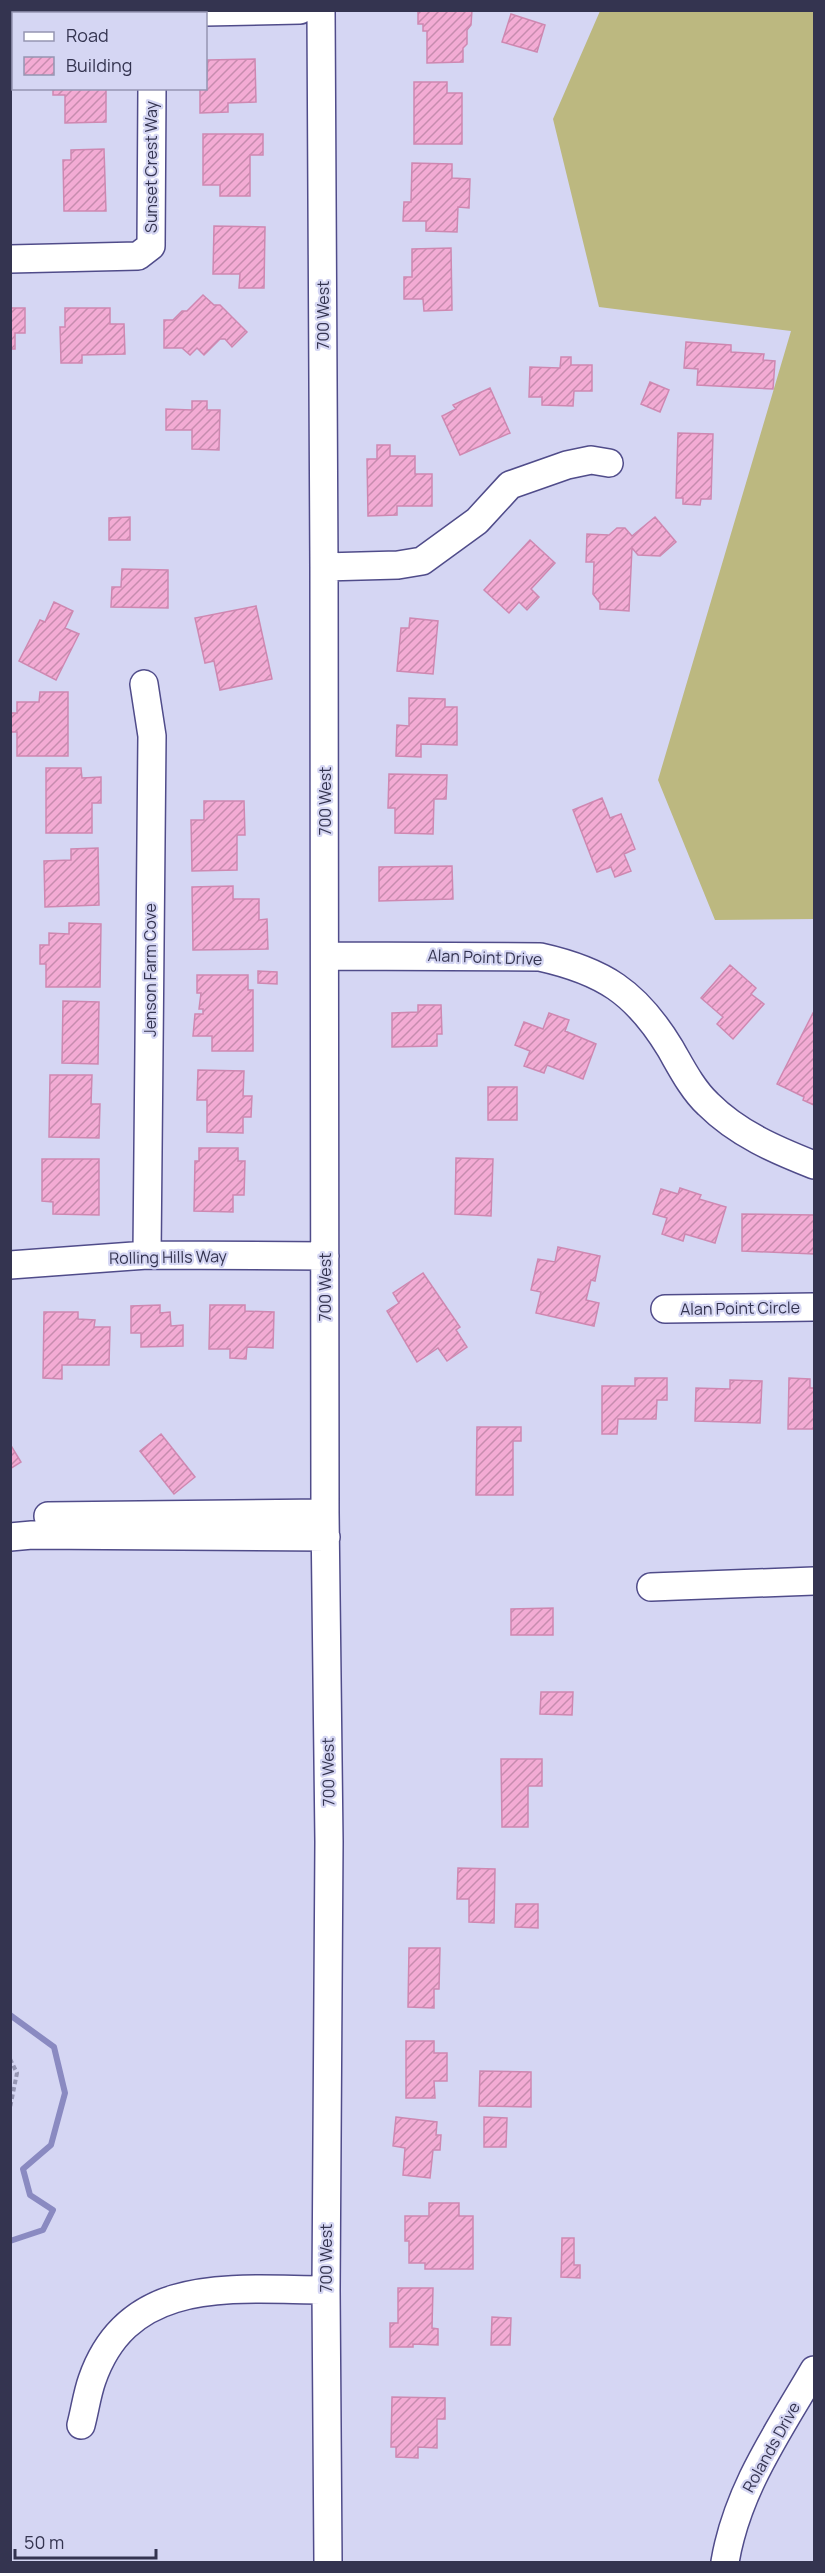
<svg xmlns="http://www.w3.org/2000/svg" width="825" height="2573" viewBox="0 0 825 2573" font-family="Manrope,sans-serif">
	<defs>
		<pattern id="building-hatch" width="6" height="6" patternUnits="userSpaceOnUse" patternTransform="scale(1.5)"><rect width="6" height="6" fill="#f3abd4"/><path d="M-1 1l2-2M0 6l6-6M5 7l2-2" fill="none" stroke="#c68cae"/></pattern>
	</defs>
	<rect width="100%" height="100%" fill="#d5d6f3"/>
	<path fill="#bcb880" d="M600 11H814V919L715 920 658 780 791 331 599 307 553 119Z"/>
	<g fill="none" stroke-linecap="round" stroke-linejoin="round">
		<path stroke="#8a8ac1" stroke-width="6" d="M10 2015 54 2047 65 2093 51 2145 23 2169 30 2195 53 2210 43 2230 10 2241"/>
	</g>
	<path fill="url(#building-hatch)" stroke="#ce88b1" stroke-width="1.5" d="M418 10H472L471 25 467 30V44L463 48V62L427 63V31H423V24H418Z
		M511 14 545 25 537 52 502 42Z
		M255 59 256 102 228 103V112L200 113V88H206L208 60Z
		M414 82H447V93H462V144H414Z
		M53 88H106V122L65 123V95H53Z
		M203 134H263V155H250V196H220V185H203Z
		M104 149 106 211H64L63 160H71V150Z
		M412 163 452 164V178L470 179 469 208 458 207 457 232 426 231V221H403L404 202H411Z
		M214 226 265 227 264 288H239L240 274H213Z
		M451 248 452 310 424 311 423 299H404V277H412V249Z
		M203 295 214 305H220L247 332 232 347 225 339H220L204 355 197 348 190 355 182 348H164V320H173L182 311H187Z
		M10 308H25V333H15V349H10Z
		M65 308H110V324H124L125 354 82 355V363H61L60 327H65Z
		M686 342 731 345V352L764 354 763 360 775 361 773 389 697 385 698 369 684 368Z
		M561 357H571V365H592V391H574L573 406 542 405V397H529L530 367 560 368Z
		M650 382 669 390 660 412 641 404Z
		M490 388 510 433 460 455 442 416 456 409 453 405Z
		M192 401H207V410H220L219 450 192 449V430H166V409L192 410Z
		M678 433 713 434 711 499H701L700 505 683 504V498H676Z
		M377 445H390V456H415V474H432V506H397V515L368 516 367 459H377Z
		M130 517V540H109V518Z
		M655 517 676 542 660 556 638 555 632 548 629 611 600 609V603L593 594 594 562H586L587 534 609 535 617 528H625L632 536Z
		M530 540 555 563 531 589 539 597 527 610 519 602 509 613 484 590Z
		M122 569 168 570V608L111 607 112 587H121Z
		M54 602 73 611 65 628 79 634 56 680 19 661 40 620 45 622Z
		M256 606 272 679 220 690 214 661 205 663 195 618Z
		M410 618 438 621 433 674 397 671 401 628H409Z
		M40 692H68V756H17V732H10V713H17V702H39Z
		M409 698 445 699V707H457V745L421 744V757L396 756 397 725 409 726Z
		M46 768H81L82 778 101 777V803H92V833H46Z
		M389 774 447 775 446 799H434L433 834 395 833V808H388Z
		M602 798 610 818 621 814 635 849 624 854 631 871 615 877 611 867 597 872 573 810Z
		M204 801H244L245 835H237V870L192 871 191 820H204Z
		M98 848 99 905 45 907 44 861 71 860V849Z
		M452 866 453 899 379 901V867Z
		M233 886V899H259V920L267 919 268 949 193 950 192 887Z
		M69 923 101 924 100 987H46V964H40V945H49V933L69 934Z
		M730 965 756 988 751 994 764 1004 733 1039 717 1024 723 1017 701 998Z
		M258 971 277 972V984L258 983Z
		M197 975H248V990H253V1051H212V1036H193L195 1014H203V1009H199L201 993H197Z
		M63 1001 99 1002 98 1064 62 1063Z
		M418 1005H441L442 1034H437V1046L392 1047V1013L418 1012Z
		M549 1013 569 1020 565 1031 596 1044 583 1079 547 1065 544 1073 524 1066 530 1051 515 1045 524 1022 543 1029Z
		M813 1013 814 1014V1105L803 1100 804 1097 777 1084Z
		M198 1070 244 1071 243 1096H252L251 1117H243V1133L207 1132V1100H197Z
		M50 1075H92L91 1104H100L99 1138 49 1137Z
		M488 1087H517V1120H488Z
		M199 1148H238V1161H245L244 1195H233V1212L194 1211 195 1161H199Z
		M456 1158 493 1159 491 1216 455 1214Z
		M42 1159H99V1215L53 1214V1202L42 1201Z
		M680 1188 701 1195 699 1199 726 1207 715 1243 685 1234 683 1241 662 1234 667 1218 653 1214 661 1189 678 1194Z
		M742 1214 814 1215V1254L742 1251Z
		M558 1247 600 1256 595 1281 591 1280 586 1300 599 1303 594 1326 536 1313 541 1292 531 1290 538 1259 555 1262Z
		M423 1273 460 1327 456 1330 467 1347 447 1361 438 1348 417 1362 387 1311 399 1303 393 1293Z
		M160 1305V1313L170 1312 171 1326 183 1325V1346L141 1347V1333H131V1306Z
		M210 1305H245V1311L274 1312 273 1348 247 1347 246 1359 230 1358V1349H209Z
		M44 1312H78V1319L95 1320 94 1327H110L109 1365H62V1379L43 1378Z
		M635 1378H667V1400H657L656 1419H618L617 1434H602V1386H635Z
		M789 1378 810 1379V1388H814V1429H788Z
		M730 1380 762 1381 760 1423 695 1421 696 1388 730 1389Z
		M477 1427H521V1441H513V1495H476Z
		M161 1434 195 1477 174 1494 140 1451Z
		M10 1444 21 1462 10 1469Z
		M553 1608V1635H511V1609Z
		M541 1692H573L572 1715 540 1714Z
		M501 1759H542V1786H528V1827H502Z
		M458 1868 495 1869 494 1923 469 1922V1899H457Z
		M516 1904H538V1928L515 1927Z
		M409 1948H440L439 1989H434V2008L408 2007Z
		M406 2041H434V2053H447V2081H434L435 2098H406Z
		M480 2071 531 2072V2107L479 2106Z
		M396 2117 437 2122 436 2135H441L440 2150H433L430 2178 403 2175 405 2148 393 2146Z
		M484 2117 507 2118 506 2147H484Z
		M429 2203H459V2216H473V2269H425V2263H409V2241H405V2216H429Z
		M562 2238H574V2265H580V2278L561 2277Z
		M398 2288H433L432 2328 438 2329V2345L413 2344V2347H390V2323H398Z
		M492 2317 511 2318 510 2345H491Z
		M392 2397 445 2398V2419H437V2448L418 2447V2458L396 2457V2447H391Z"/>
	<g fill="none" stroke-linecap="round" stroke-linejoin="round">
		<g stroke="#504c8a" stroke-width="30">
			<path id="minor" d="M321 10 324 567 325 1513 329 1842 326 2290 328 2562
				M103 14 300 10
				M10 15H14
				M10 259 138 256 151 246 152 88
				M324 567 398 565 422 561 477 521 510 485 567 465 591 460 609 463
				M144 684 152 736 147 1255
				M325 956 540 957C603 971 636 992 670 1048 681 1067 692 1089 708 1104 738 1134 776 1150 814 1165
				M10 1265 147 1255 325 1256
				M665 1309 814 1307
				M48 1516 325 1513
				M10 1537 32 1535 326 1537
				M651 1587 814 1581
				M81 2425C85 2410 87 2394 92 2380 129 2273 237 2290 326 2290
				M725 2562C737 2490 778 2432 814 2370"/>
		</g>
		<path stroke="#9696b3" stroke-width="4" stroke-dasharray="4.5 3" stroke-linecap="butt" d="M10 2059 17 2073 10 2108"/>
		<use href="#minor" stroke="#fff" stroke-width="27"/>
	</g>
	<g text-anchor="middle" stroke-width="4.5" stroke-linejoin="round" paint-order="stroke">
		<g font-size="16" fill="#343450" stroke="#d5d6f3">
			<text transform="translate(151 167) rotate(-90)" y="6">Sunset Crest Way</text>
			<text transform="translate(323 315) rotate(-90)" y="6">700 West</text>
			<text transform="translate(325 801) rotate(-90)" y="6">700 West</text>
			<text transform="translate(485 957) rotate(2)" y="6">Alan Point Drive</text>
			<text transform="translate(150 970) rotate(-90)" y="6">Jenson Farm Cove</text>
			<text transform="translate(168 1257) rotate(-1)" y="6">Rolling Hills Way</text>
			<text transform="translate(325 1287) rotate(-90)" y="6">700 West</text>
			<text transform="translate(740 1308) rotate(-1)" y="6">Alan Point Circle</text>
			<text transform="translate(328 1772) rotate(-91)" y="6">700 West</text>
			<text transform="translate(326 2258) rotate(-90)" y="6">700 West</text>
			<text transform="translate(771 2447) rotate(-61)" y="6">Rolands Drive</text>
		</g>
	</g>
	<rect width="825" height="2573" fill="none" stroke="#343450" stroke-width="24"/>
	<rect x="12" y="12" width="195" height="78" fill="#d5d6f3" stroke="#9595b2" stroke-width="1.5"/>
	<rect x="24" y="32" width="30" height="9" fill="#ffffff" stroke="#9595b2" stroke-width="1.5"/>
	<text x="66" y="42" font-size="18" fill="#343450">Road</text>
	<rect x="24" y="57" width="30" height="18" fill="url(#building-hatch)" stroke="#9595b2" stroke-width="1.5"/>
	<text x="66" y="72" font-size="18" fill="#343450">Building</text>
	<path d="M15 2549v9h141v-9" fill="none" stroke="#343450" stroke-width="3"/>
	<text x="24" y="2549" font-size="18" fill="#343450" stroke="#d5d6f3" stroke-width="4.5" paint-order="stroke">50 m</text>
</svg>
